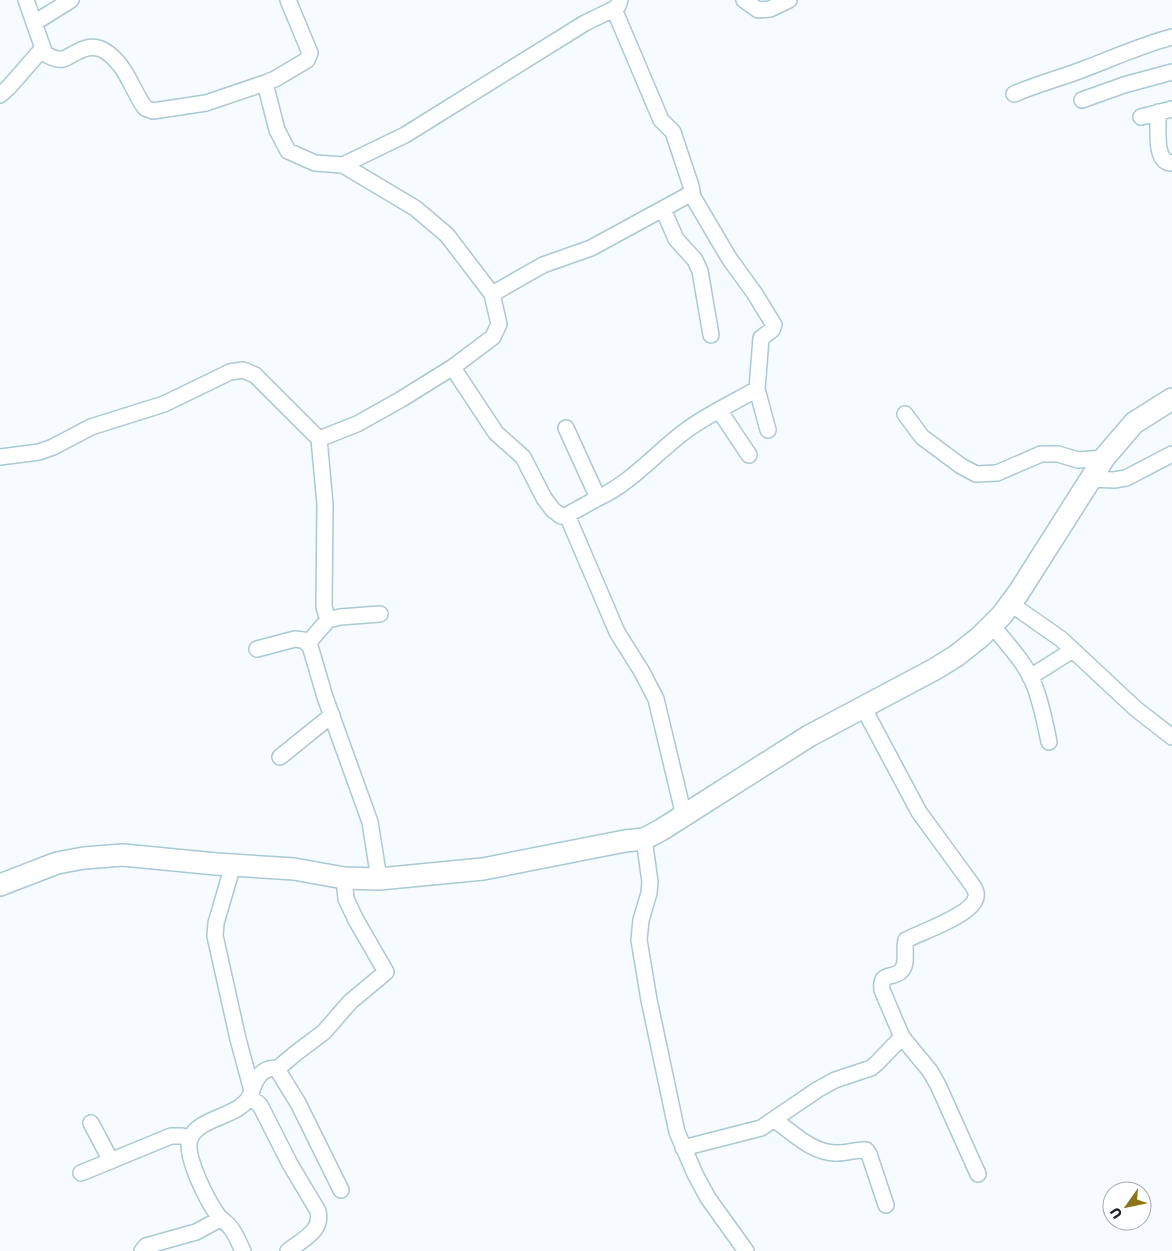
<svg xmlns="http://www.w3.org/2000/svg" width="1172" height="1251" viewBox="0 0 1172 1251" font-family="Poppins,sans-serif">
	<rect width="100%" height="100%" fill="#f5fbfe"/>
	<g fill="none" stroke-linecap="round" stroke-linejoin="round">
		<g stroke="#a9c9d5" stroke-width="18">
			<path id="street" d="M26 0 45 54C51 57 56 60 63 59 68 58 72 54 77 52 95 42 107 49 120 65 130 78 135 94 145 108L153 111 206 103 265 83 275 79 307 60 310 53 288 0
				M744 0 758 10 770 9 789 0
				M614 9 661 120 673 132 691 186 693 197 729 258 755 294 774 325 772 330 761 338 757 389 768 430
				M34 23 71 0
				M265 83 277 130 288 151 315 163 343 165 415 208 447 235 492 294 499 324 493 337 453 367 457 374 496 433 523 457 544 498 553 510 561 516 567 515 598 498
				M1014 94C1037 84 1061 78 1084 69 1113 58 1142 45 1172 37
				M0 95 9 87 43 48
				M1082 100 1124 85 1172 72
				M1158 112C1159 126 1153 163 1172 163
				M1141 117 1172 109
				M343 165 405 135 585 23 614 9 618 6 620 0
				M663 209 676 239 695 260 700 271 711 335
				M492 294 543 265 591 248 692 193
				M719 410 749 455
				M905 414 922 437 961 466 976 474 997 473 1041 454H1058L1078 460 1104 458
				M566 428 598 498C631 483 656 453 684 432 706 415 733 403 757 389
				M319 439 325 504 324 607 328 620
				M0 457 39 452 53 447 91 427 164 404 230 372 243 370 255 375 319 439 357 424 400 400 453 367
				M1090 479 1114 480 1126 478 1172 454
				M567 515 617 632 642 672 656 699 684 816
				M1011 604 1061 639 1136 709 1172 737
				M992 625C1006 643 1024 661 1033 682 1041 701 1045 722 1049 742
				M308 643 328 620 340 617 380 614
				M257 649 295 639 303 640 310 646 325 697 370 822 379 879
				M1030 677 1073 650
				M280 757 332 715
				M644 839 650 882 649 893 641 920 639 940 649 1000 677 1132 695 1174 708 1198 746 1251
				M233 865 216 923 215 936 238 1039 252 1091C245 1118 199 1115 190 1139 184 1155 207 1200 217 1214 220 1219 226 1222 230 1227 236 1234 239 1243 243 1251
				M902 1037 930 1071 938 1085 978 1174
				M277 1069 296 1053 324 1032 350 1002 386 972 356 920 346 899 344 878
				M252 1091C255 1079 263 1066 277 1069L298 1103 341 1190
				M251 1098 260 1105 290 1164 318 1211C323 1232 301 1240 288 1251
				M774 1120C793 1132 810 1152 835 1153 845 1154 856 1149 866 1150L869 1154 886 1205
				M91 1123 111 1161
				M683 1148 761 1128 817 1090 835 1080 871 1068 876 1064 902 1037 882 990C880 972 890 979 900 972 909 965 903 950 906 940 921 932 973 915 976 897 977 893 975 889 973 886L919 812 863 707
				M81 1173 171 1136H182L190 1139
				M142 1251 146 1246 196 1232 220 1219"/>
		</g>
		<g stroke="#a9c9d5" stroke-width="24">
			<path id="secondary" d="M0 885 57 863 84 858 123 855 216 864 294 869 344 878 379 879 483 869 625 841 644 839 661 830 809 736 935 669 956 656 980 637 1002 615 1019 592 1104 458 1134 423 1172 399"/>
		</g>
		<use href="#street" stroke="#fff" stroke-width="15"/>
		<use href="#secondary" stroke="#fff" stroke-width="21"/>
	</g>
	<g transform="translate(1127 1206) rotate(237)"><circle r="24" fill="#ffffff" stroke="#a4a9ab"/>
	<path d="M0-4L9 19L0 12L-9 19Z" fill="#8e7419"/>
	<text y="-8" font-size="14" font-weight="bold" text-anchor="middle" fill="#1b272c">U</text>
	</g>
</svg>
